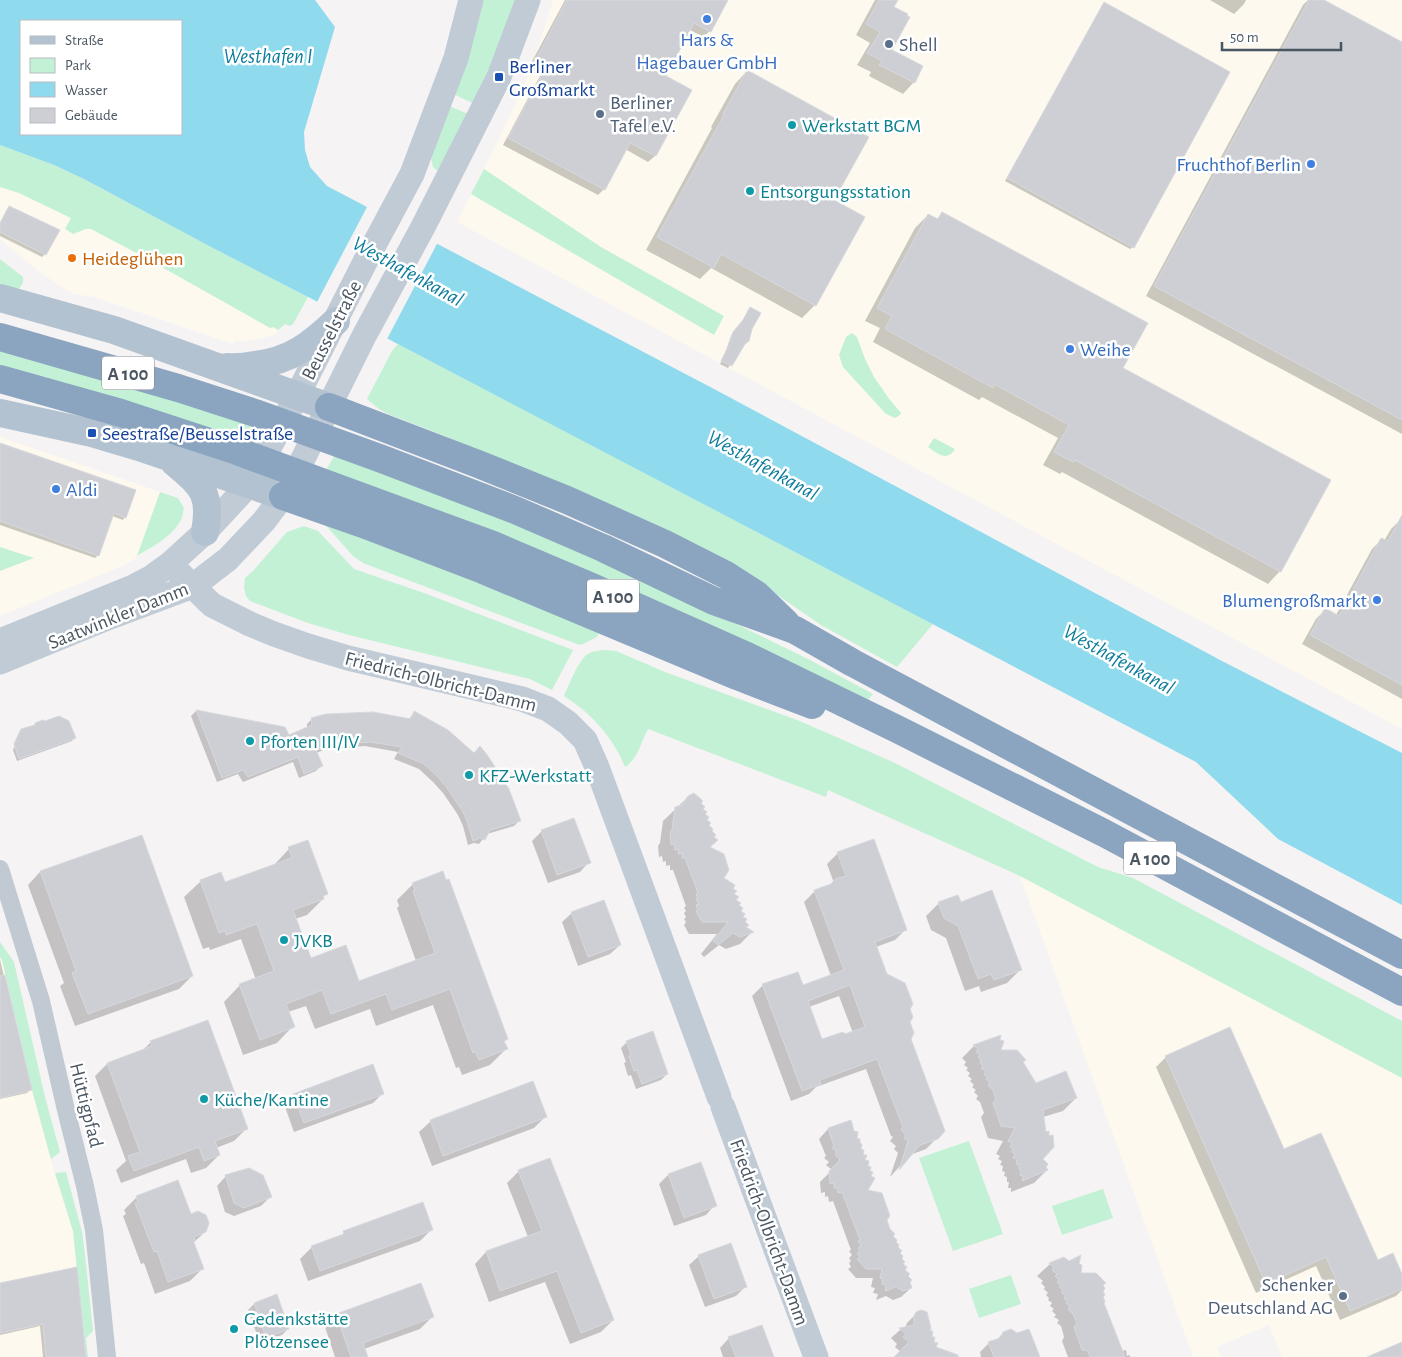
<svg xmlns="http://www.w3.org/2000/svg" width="1402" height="1357" viewBox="0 0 1402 1357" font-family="'Alegreya Sans',sans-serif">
	<rect width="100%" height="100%" fill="#f5f3f3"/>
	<path fill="#fdf9ef" d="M553 0H1402V729L457 222 493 151 526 81 538 47Z
		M0 187 19 193 71 218 86 229H91L144 257 270 327H273L278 330 275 335 259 339 244 341H234L233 344 94 297 73 294 38 271 0 239Z
		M0 437 178 498 184 508 182 519 174 530 150 549 125 565 0 616Z
		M1020 876 1402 1078V1357H1282L1269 1325 1217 1347 1221 1357H1193Z
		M0 957 2 960 32 1090 48 1151 73 1231 86 1357H0Z"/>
	<path fill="#c3f1d5" d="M481 0H518L477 105 453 94Z
		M449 106 471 115 439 170H436L433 167 431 157Z
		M0 145 54 165 84 179 209 246 308 297 293 324 290 326 285 324 278 330 273 327 270 328 144 257 91 229H86L73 234 65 229 71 218 19 193 0 187Z
		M484 169 601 247 724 316 714 335 471 194Z
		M0 259 23 277C24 283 21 287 16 291L0 288Z
		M852 333 857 337 865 359 874 377 890 400 901 413 900 415 895 418 886 414 843 367 839 355 846 337Z
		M398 344 933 624 897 667 821 625 763 585 445 436 388 414 379 409 367 399 392 351Z
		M0 347 252 423 242 443 0 368Z
		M934 438 955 449C947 462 938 454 928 447Z
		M336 453 477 507 679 596 810 660 873 694 868 700 325 472Z
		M160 492 178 498 184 508C183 512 183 516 181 520 174 535 151 548 137 556Z
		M322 521 600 631 597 637 581 645 577 644 363 563 353 556Z
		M304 526 318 531 354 569 424 593 573 650 552 690 530 679 349 635 308 623 250 601 246 596 244 588 245 578 253 571 287 532Z
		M0 547 34 558 0 571Z
		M603 650 616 651 665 672 797 720 841 739 897 764 1098 867 1133 878 1402 1021V1078L1020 876 828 790 826 797 648 729C641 742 638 759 625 767 613 737 591 713 564 696 569 686 578 660 588 654 592 651 598 651 603 650Z
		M0 942 14 962 45 1097 60 1152 51 1159 32 1090 2 960 0 957Z
		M969 1141 1003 1234 953 1251 919 1158Z
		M66 1172 82 1232 84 1246 93 1331 86 1338 88 1357H86L73 1231 55 1173Z
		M1103 1189 1113 1218 1062 1235 1052 1206Z
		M1011 1275 1021 1304 979 1318 969 1289Z"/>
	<path fill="#90daee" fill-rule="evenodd" d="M0 0H315L335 27 304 132 305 150 310 167 327 186 716 390 1222 661 1402 753V905L1278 839 1196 762 308 297 209 246 84 179 54 165 0 145ZM21 21H181V134H21Z"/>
	<path fill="#f5f3f3" d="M364 203 438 242 386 341 307 299 308 297 317 302 367 207 363 204Z"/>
	<path fill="#0003" fill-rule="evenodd" d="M565 0H726L710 31 703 37 690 30 665 77 690 91 655 156 648 162 625 149 604 189 598 195 503 145 541 74 529 67Z
		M875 0H896L892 7 890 50 921 67 914 82 903 94 869 76 871 72 857 65 870 43 856 35Z
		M1210 0H1246L1244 4 1234 14Z
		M1308 0H1321L1402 44V434L1146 296 1303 5Z
		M1104 4 1133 247 1130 249 1005 181 1102 6Z
		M747 71 833 200 815 305 802 318 711 268 700 279 646 250 712 128 711 127 735 84Z
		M942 213 1122 368 1280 571 1268 584 1062 472 1060 474 1043 465 1058 438 982 397 979 400 873 342 880 328 865 321 915 228 928 215 936 220Z
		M0 223 45 254 42 257 0 236Z
		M750 308 743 345 728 368 720 364 725 353 731 336 741 324Z
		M0 445 125 517 123 520 112 516 98 555 95 558 0 525Z
		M1401 519 1402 520V699L1302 644 1316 619 1325 610 1336 615 1372 549 1381 540 1384 541 1391 529Z
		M196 711 284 728 288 737 307 728V724L312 719 408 720 414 713 519 821 514 826 487 834 479 844 474 843 468 845 463 826 458 815 443 793 433 782 419 769 394 759 398 752 365 746 324 750 316 753 321 766 316 771 299 778 293 762 243 782 238 774 217 782 191 716Z
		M36 724 74 738 72 741 17 761 13 750 22 730 33 726Z
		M688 797 699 804 708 825 709 848 723 879 732 894 745 927 752 932 740 944 726 949 719 945 704 957 701 954 717 934H689L684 925 686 922 684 919 686 917 684 913 686 911 684 908 686 906 673 870H670V865L666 866V861L663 862 662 856 659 857 658 846 660 843 663 821Z
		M542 831 589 862 580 872 548 883 532 841Z
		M289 849 326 894 322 898 323 899 307 915 295 919 310 959 359 982 416 961 397 908 399 906 397 900 413 884 507 1039 503 1042 506 1049 490 1065 462 1075 459 1067 456 1068 433 1005 376 1026 370 1009 315 1029 306 1006 288 1012 293 1026 277 1043 243 1055 224 1002 240 985 256 980 241 939 210 950 209 947 203 949 184 897 201 881 224 883 273 866Z
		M838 853 906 929 895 940 876 947 886 975 909 1009 910 1039 937 1138 926 1149 910 1155 890 1177 898 1153 894 1149 896 1146 890 1141 893 1137 891 1136 866 1069 816 1087 809 1094 791 1101 752 996 763 985 802 987 831 976 804 902 815 891 834 883 827 864ZM839 996 853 1033 845 1036 822 1041 809 1007Z
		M40 872 192 976 179 989 75 1026 60 986 64 983 28 885Z
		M939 903H960L1020 970 1007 983 981 992 979 986 965 991 946 938 931 930 926 916Z
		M572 913 620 945 610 954 578 966 562 922Z
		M0 959 30 1090 27 1093 0 1099Z
		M1000 1037V1051L1022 1062 1036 1084 1076 1098 1063 1111 1043 1117 1041 1159 1047 1170 1034 1183 1011 1192V1188H1008L1009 1182H1007V1177L1004 1176 1005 1172 1002 1171 1003 1166 1000 1165 1002 1161 998 1159 1000 1156 996 1154 1003 1141 988 1138 981 1117 984 1113 980 1102 976 1099 978 1096 974 1092 976 1090 972 1087 974 1085 970 1081 972 1079 968 1076 970 1073 966 1070 968 1068 964 1065 966 1062 962 1058 974 1046Z
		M151 1042 247 1128 234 1141 216 1148 219 1155 206 1168 191 1173 186 1159 121 1183 116 1170 126 1161 95 1076 107 1064 142 1051Z
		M627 1042 667 1074 661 1080 636 1089 631 1075 628 1076 624 1063 626 1062 621 1048Z
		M1166 1057 1283 1151 1377 1261 1402 1277V1290L1396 1296 1340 1320 1316 1266 1256 1293 1156 1067Z
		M372 1066 382 1094 373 1103 294 1132 284 1104 293 1095Z
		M545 1117 534 1128 432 1166 419 1132 431 1121Z
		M850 1122 864 1161 866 1191 886 1219 911 1288 901 1297 893 1300 886 1296 876 1300 878 1294 873 1293 875 1288 871 1287 873 1278H856L848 1269 851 1267 849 1263 851 1261 849 1258 852 1255 849 1251 851 1250 833 1201 829 1202 828 1196 825 1197V1192L821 1193 820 1182 832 1170 826 1165 829 1162 824 1158 826 1156 819 1139 828 1129Z
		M519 1171 613 1320 601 1332 570 1344 545 1282 489 1302 475 1264 486 1252 528 1237 507 1183Z
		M668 1175 715 1205 706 1215 674 1226 659 1184Z
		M226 1176 270 1197 261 1206 234 1216 225 1212 217 1186Z
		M137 1197 190 1215 205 1232 193 1243 203 1268 190 1281 155 1294 144 1263 141 1264 123 1216 126 1214 124 1210Z
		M432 1229 420 1241 308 1281 300 1259 312 1247 339 1238 344 1233Z
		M699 1256 746 1286 736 1296 705 1307 689 1265Z
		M1064 1259 1078 1265 1079 1275 1101 1286 1102 1302 1122 1351 1126 1350 1127 1356 1130 1355V1357H1068L1062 1341 1064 1337 1061 1326 1057 1323 1059 1320 1054 1317 1056 1315 1052 1311 1054 1309 1050 1306 1052 1303 1048 1300 1049 1298 1046 1295 1048 1293 1044 1289 1045 1287 1041 1283 1043 1281 1037 1276 1050 1264Z
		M0 1284 84 1357H43L40 1326 0 1335Z
		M277 1296 288 1329 282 1335 260 1343 248 1310 254 1304Z
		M917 1313 931 1337 939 1357H896L901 1352 895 1347 897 1344 891 1338 900 1330 905 1328 907 1323Z
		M337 1315 432 1317 420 1329 364 1349 367 1357H335L325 1327Z
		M1003 1333 1038 1357H981L980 1352 989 1343 996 1341Z
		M729 1338 772 1357H723L720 1348Z"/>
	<path fill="#cdcfd5" stroke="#d7d9de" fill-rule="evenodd" d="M567 0H728L711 32 694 23 666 76 692 90 656 156 630 143 605 190 508 138 546 67 535 61Z
		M879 0H898L894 7 908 14 907 16 910 17 892 50 923 66 915 83 879 65 882 61 867 53 880 32 866 24Z
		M1309 0H1324L1402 42V420L1154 286Z
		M1104 2 1230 72 1134 248 1007 178Z
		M747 70 869 137 834 200 865 217 816 306 721 254 714 268 657 237 724 115 723 114Z
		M9 206 60 230 46 255 0 232V223Z
		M942 212 1148 323 1123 368 1331 480 1281 572 1075 460 1073 462 1054 452 1069 425 994 384 993 388 885 329 892 316 877 308 928 214 938 219Z
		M750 307 761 313 752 329 749 341 745 344 732 366 721 361 727 349 733 332 743 320Z
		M0 443 136 490 126 518 114 513 99 556 0 521Z
		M1402 515V685L1310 635 1325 608 1339 616 1381 538 1388 541Z
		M196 710 285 727 289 735 312 725 311 718 326 714 373 712 411 719 414 711 448 730 474 753 480 746 488 756 509 789 521 821 490 830 485 840 480 838 473 841 467 821 462 810 447 788 438 777 424 764 398 753 402 747 370 742 330 745 316 750 323 766 304 774 298 757 248 777 243 770 222 778Z
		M59 716 69 721 76 738 19 759 14 744 21 729 35 725V723L43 720 45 721Z
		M694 793 703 801 701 803 705 807 703 809 707 812 705 814 709 817 707 820 711 823 709 825 713 829 712 831 716 835 714 837 718 840 710 847 724 854 729 870 724 878 735 885 733 889 737 891 734 894 739 897 736 900 741 903 739 905 743 908 741 911 745 914 743 917 747 919 745 922 749 925 746 927 754 932 740 937 733 933 718 945 713 941 728 922H702L696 911 698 910 696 905 699 904 696 899H698L696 894 698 893 685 858H682V853L678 854 679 849 675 850 674 844 671 845 670 832 672 830 675 807 682 805 688 796Z
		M574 818 591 863 557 875 541 830Z
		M142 835 193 976 88 1014 72 973 76 971 40 871Z
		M874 839 907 930 875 942 887 974 905 983 913 1004 910 1009 913 1017 910 1022 914 1033 911 1039 945 1131 938 1139 920 1145 899 1170 908 1141 904 1138 906 1135 901 1130 903 1126 902 1125 877 1059 820 1080 821 1084 802 1091 762 984 798 972 803 985 844 970 814 890 831 884 835 879 846 876 837 852ZM850 985 865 1027 845 1034 843 1032 822 1039 808 1001Z
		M308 840 328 894 323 896 324 899 293 910 311 958 346 945 359 981 435 953 413 891 415 890 412 883 443 871 446 880 449 879 508 1039 504 1041 508 1049 479 1060 475 1051 473 1053 450 989 392 1010 386 994 331 1014 322 990 286 1004 295 1027 260 1040 239 984 274 971 257 924 226 935 225 931 219 933 200 880 221 872 225 882 292 858 288 847Z
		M992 890 1022 970 994 980 991 974 978 979 958 926 944 918 938 902 958 895 961 902Z
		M604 900 621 945 588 957 571 912Z
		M5 975 32 1090 0 1098V976Z
		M208 1020 248 1129 215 1141 220 1155 204 1161 199 1147 134 1171 128 1156 140 1152 107 1063 152 1046 150 1041Z
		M1230 1027 1284 1149 1321 1133 1378 1260 1393 1253 1402 1274V1289L1350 1311 1326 1257 1266 1284 1165 1056Z
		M653 1031 668 1074 642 1084 637 1070 634 1071 629 1056 631 1055 626 1041Z
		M1001 1035 1000 1040 1004 1041 1001 1050H1017L1026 1060 1023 1062 1036 1083 1066 1071 1077 1098 1043 1110 1046 1132 1049 1131V1136L1053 1135 1054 1147 1043 1159 1048 1164 1046 1167 1048 1170 1022 1181 1023 1176 1020 1175 1021 1170 1019 1169V1164H1016L1017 1159 1013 1158 1015 1154 1012 1152 1013 1148 1010 1147 1012 1143 1008 1141 1015 1128 1001 1126 993 1103 996 1099 993 1090 988 1085 990 1083 986 1079 987 1077 984 1074 986 1071 981 1068 983 1066 980 1063 981 1060 978 1057 980 1055 976 1052 978 1049 973 1045Z
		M373 1064 384 1094 304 1123 293 1094Z
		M533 1081 547 1117 443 1156 430 1120Z
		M851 1120 854 1131 858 1132 857 1138 860 1139V1143L862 1144 861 1149 864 1150 863 1155H867L865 1160 869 1161 868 1166 871 1167 870 1171 873 1172 871 1176 875 1178 868 1190 882 1193 890 1216 887 1220 890 1229 895 1234 893 1236 897 1240 896 1242 899 1245 898 1247 902 1251 900 1253 903 1256 902 1259 905 1262 903 1264 907 1267 905 1270 910 1274 908 1276 912 1280 910 1282 912 1288 903 1291 896 1287 885 1291 886 1285 882 1284 883 1279 880 1278 882 1269H866L857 1259 860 1257 857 1253 860 1251 858 1248 861 1245 858 1241 860 1240 842 1192 838 1193 837 1188H834V1183L830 1184 829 1171 840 1160 835 1154 837 1152 832 1148 834 1146 828 1128Z
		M550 1158 614 1320 581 1333 557 1271 500 1291 486 1251 542 1231 518 1170Z
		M701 1162 717 1206 684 1218 668 1174Z
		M249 1168 263 1175 272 1197 244 1208 234 1203 225 1175Z
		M178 1180 191 1214 198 1211 206 1215 209 1223 206 1232 194 1237 195 1240H193L204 1269 168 1282 157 1251 154 1252 135 1203 138 1202 136 1196Z
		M423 1202 433 1230 320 1271 311 1246 344 1234 343 1231Z
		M731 1243 747 1287 714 1299 698 1255Z
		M1081 1255 1079 1264 1082 1265 1081 1273H1096L1106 1283 1103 1285 1105 1289 1103 1291 1105 1295 1103 1297 1105 1301 1104 1303 1125 1357H1090L1088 1351 1082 1350 1074 1327 1077 1323 1073 1314 1068 1309 1070 1307 1066 1303 1067 1301 1064 1298 1065 1296 1061 1292 1063 1290 1059 1287 1061 1285 1057 1282 1059 1280 1055 1276 1057 1274 1052 1270 1054 1267 1049 1263 1064 1257 1069 1261Z
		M77 1267 86 1357H46L43 1324 0 1333V1283Z
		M421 1283 434 1317 363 1343 368 1357H351L336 1314Z
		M277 1294 289 1329 266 1338 254 1303Z
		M921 1310 927 1312 931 1328 930 1331H933L932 1337H935L934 1342 938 1343 936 1347 958 1355V1357H894L909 1342 903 1337 906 1334 899 1328 914 1325V1316L916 1312Z
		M762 1325 774 1357H736L728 1337Z
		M1011 1329 1017 1333 1029 1329 1040 1357H994L988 1342 1000 1338 1003 1332Z
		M1402 1342V1357H1367Z"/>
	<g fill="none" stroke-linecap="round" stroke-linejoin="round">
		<path stroke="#c1cad2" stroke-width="18" d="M0 869 41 1001 66 1110 85 1186 94 1230 107 1357"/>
		<path stroke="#c1cbd6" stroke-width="25" d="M170 564 212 605 250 624 274 634 308 646 348 658 522 699 548 709 568 723 585 740 597 767 719 1097
			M0 641 133 587 152 577 170 564 205 532 243 491 263 459 297 396 366 260 412 174 456 58 471 0
			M0 662 110 617 193 586 228 559 264 521 288 489 364 336 423 227 499 77 528 0
			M723 1107 816 1357"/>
		<path stroke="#b3c2d1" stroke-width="28" d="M0 298 114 330 329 407
			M227 367C237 368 245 367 255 365 290 361 311 345 336 321
			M0 413 92 433 139 447 283 496
			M174 462C202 486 212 493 205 532"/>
		<path stroke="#8ba5c1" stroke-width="28" d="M0 337 178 388 255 413 382 459 515 510 603 548 714 601 795 630 853 663 1402 955
			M0 379 121 413 237 451 493 545 594 588 747 656 897 729 1104 833 1402 992
			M329 407 478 464 567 500 665 544 726 575 757 595 786 623
			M283 496 363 524 483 570 737 676 812 705"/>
	</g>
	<g fill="#3f7fe0" stroke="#fff" stroke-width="2">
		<circle cx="707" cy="19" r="5"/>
		<circle cx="1311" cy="164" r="5"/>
		<circle cx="1070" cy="349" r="5"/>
		<circle cx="56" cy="489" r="5"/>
		<circle cx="1377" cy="600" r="5"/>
	</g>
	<g fill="#5c6f8a" stroke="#fff" stroke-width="2">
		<circle cx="889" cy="44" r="5"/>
		<circle cx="600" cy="114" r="5"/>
		<circle cx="1343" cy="1296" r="5"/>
	</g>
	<g fill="#1a4fb4" stroke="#fff" stroke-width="2">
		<rect x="494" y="72" width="10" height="10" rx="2.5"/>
		<rect x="87" y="428" width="10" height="10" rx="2.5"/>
	</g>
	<g fill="#0f9aa8" stroke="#fff" stroke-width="2">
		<circle cx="792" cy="125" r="5"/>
		<circle cx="750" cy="191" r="5"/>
		<circle cx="250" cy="741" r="5"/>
		<circle cx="469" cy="775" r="5"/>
		<circle cx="284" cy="940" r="5"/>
		<circle cx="204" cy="1099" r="5"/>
		<circle cx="234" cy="1329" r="5"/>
	</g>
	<circle fill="#e8710a" stroke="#fff" stroke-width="2" cx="72" cy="258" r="5"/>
	<g text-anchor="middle" stroke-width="5" stroke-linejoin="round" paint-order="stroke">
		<g fill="#fff" stroke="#808990" stroke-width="1">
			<rect x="102" y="356.5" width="52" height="33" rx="4"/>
			<rect x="587" y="579.5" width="52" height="33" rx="4"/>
			<rect x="1124" y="841.5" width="52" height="33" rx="4"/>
		</g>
		<g font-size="19" font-weight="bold" fill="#4a5661">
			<text x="128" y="380">A 100</text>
			<text x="613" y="603">A 100</text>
			<text x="1150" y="865">A 100</text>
		</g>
		<g font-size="20" fill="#366cbe" stroke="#fff" text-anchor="end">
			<text x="707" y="46" text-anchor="middle">Hars &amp;<tspan x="707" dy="23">Hagebauer GmbH</tspan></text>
			<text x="1301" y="171">Fruchthof Berlin</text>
			<text x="1080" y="356" text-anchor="start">Weihe</text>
			<text x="66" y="496" text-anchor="start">Aldi</text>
			<text x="1367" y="607">Blumengroßmarkt</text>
		</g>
		<g font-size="20" fill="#4e5e75" stroke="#fff" text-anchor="start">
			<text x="899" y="51">Shell</text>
			<text x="610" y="109">Berliner<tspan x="610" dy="23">Tafel e.V.</tspan></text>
			<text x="1333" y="1291" text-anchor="end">Schenker<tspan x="1333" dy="23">Deutschland AG</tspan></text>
		</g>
		<g font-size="20" fill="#164399" stroke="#fff" text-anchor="start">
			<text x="509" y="73">Berliner<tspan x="509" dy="23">Großmarkt</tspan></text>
			<text x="102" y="440">Seestraße/Beusselstraße</text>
		</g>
		<g font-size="20" fill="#0d838f" stroke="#fff" text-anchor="start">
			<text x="802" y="132">Werkstatt BGM</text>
			<text x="760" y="198">Entsorgungsstation</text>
			<text x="260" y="748">Pforten III/IV</text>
			<text x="479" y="782">KFZ-Werkstatt</text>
			<text x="294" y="947">JVKB</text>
			<text x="214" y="1106">Küche/Kantine</text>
			<text x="244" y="1325">Gedenkstätte<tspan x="244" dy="23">Plötzensee</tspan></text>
		</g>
		<g font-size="20" fill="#c56008" stroke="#fff" text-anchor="start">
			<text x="82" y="265">Heideglühen</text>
		</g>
		<g font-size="20" fill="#4a5661" stroke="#fff">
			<text transform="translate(331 330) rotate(-63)" y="7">Beusselstraße</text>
			<text transform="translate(118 615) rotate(-22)" y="7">Saatwinkler Damm</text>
			<text transform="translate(441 681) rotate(14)" y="7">Friedrich-Olbricht-Damm</text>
			<text transform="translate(87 1105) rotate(76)" y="7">Hüttigpfad</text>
			<text transform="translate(770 1232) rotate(70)" y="7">Friedrich-Olbricht-Damm</text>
		</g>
		<g font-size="21" font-style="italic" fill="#0c7c9b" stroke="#fff">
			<text x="268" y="63">Westhafen I</text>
			<text transform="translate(408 271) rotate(29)" y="7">Westhafenkanal</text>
			<text transform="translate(763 465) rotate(29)" y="7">Westhafenkanal</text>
			<text transform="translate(1119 659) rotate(29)" y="7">Westhafenkanal</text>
		</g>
	</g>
	<rect x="20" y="20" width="162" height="115" fill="#ffffff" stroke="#b7bbc0"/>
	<rect x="30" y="36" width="25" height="8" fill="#b3c2d1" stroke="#b7bbc0"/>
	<text x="65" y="45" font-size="15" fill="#4a5661">Straße</text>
	<rect x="30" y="58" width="25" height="15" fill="#c3f1d5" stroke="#b7bbc0"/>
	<text x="65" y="70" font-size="15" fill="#4a5661">Park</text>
	<rect x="30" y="82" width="25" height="15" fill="#90daee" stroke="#b7bbc0"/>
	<text x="65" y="95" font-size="15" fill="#4a5661">Wasser</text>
	<rect x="30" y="108" width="25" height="15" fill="#cdcfd5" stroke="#b7bbc0"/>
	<text x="65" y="120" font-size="15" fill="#4a5661">Gebäude</text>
	<path d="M1222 42v8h119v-8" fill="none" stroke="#4a5661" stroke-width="2.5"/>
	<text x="1230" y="42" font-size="15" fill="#4a5661" stroke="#ffffff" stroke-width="4" paint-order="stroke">50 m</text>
</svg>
